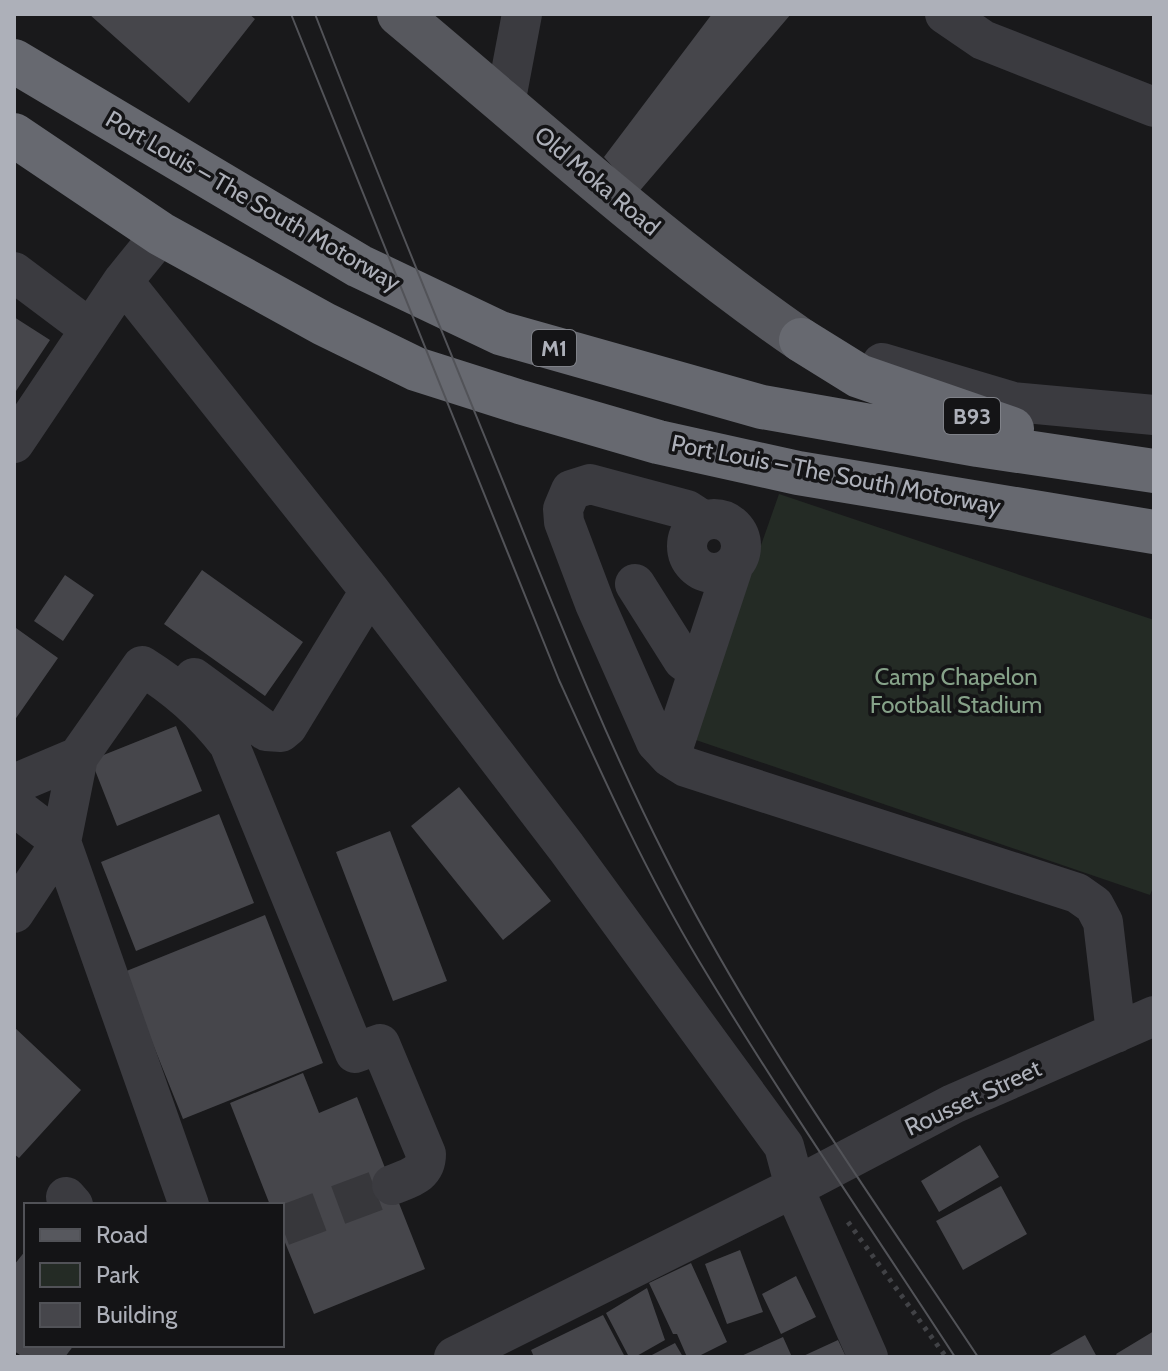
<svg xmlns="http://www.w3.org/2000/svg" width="1168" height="1371" viewBox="0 0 1168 1371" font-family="Cabin,sans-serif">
	<rect width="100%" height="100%" fill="#19191b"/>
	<path fill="#242b25" d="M779 494 1154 620V885L1150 895 693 739Z"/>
	<path fill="#46464b" d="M89 14H249L255 19 189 103Z
		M712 14H791L637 194 604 157Z
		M14 317 50 340 14 394Z
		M202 570 303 642 265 696 164 624Z
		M65 575 94 595 63 641 34 621Z
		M16 628 58 658 14 721V631Z
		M176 726 202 791 117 826 91 760Z
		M459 787 551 901 503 940 411 826Z
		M219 814 254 903 136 951 101 862Z
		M390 831 447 981 393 1001 336 852Z
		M265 915 323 1063 183 1119 124 972Z
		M14 1027 81 1090 19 1158 14 1154Z
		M303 1073 319 1113 357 1097 425 1269 314 1314 282 1235V1205H270L230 1103Z
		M980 1145 999 1177 939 1212 921 1181Z
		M1001 1186 1027 1234 963 1270 936 1221Z
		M26 1250V1345H74L65 1357H23L14 1351V1265Z
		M740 1250 763 1312 727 1324 705 1264Z
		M691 1263 727 1342 697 1357H687L677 1334H673L649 1283Z
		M796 1276 816 1317 781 1334 762 1294Z
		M647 1288 665 1340 635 1357H629L606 1313Z
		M603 1315 625 1357H534L531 1350Z
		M1154 1331V1357H1118L1116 1354Z
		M1085 1335 1097 1357H1046Z
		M783 1337 792 1357H739Z
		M838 1340 846 1357H801Z
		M675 1343 683 1357H648Z"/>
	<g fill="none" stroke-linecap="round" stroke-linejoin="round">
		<path stroke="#37373b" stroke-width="40" stroke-dasharray="40 20" stroke-linecap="butt" d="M282 1226 392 1185"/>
		<path stroke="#414246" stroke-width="5" stroke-dasharray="4 6" stroke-linecap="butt" d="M848 1222 946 1357"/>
		<path stroke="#3b3b40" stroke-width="40" d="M945 14 983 40 1154 107
			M505 104 522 14
			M14 272 90 329
			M123 281 370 591 566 847 784 1146 798 1198 868 1357
			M882 363 1013 402 1154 415
			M14 443 123 281 161 234
			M687 546a27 27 0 1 1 54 0a27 27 0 1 1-54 0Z
			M704 521 687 510 590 484 571 490 563 509 564 522 595 604 656 742 670 757 686 767 1077 893 1094 905 1103 922 1116 1033
			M635 584 683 660 698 671
			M194 678 266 731 281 732 287 727 370 591
			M670 757 734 564
			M14 784 78 757
			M14 806 61 842 189 1205
			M14 913 61 842 78 757 142 666C177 688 203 711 229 744L355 1053 380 1044 426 1154C426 1175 409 1178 392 1185
			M66 1197 73 1205
			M454 1357 795 1187 953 1104 1154 1016"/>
		<path stroke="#57585e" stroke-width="44" d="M399 14C532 125 659 242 801 340"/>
		<path stroke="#676970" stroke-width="44" d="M14 61 359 266 500 333 762 407 978 445 1154 471
			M14 135 161 234 324 324 416 369 520 402 658 442 798 473 1154 532
			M801 340 859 376 1012 429"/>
		<path stroke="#525358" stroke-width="2" d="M291 14 559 680C602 775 645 871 699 961 780 1096 869 1225 955 1357
			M315 14C376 171 440 327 504 484 555 610 604 736 666 858 754 1033 870 1194 978 1357"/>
	</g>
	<g text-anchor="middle" stroke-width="7" stroke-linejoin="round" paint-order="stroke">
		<g fill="#141416" stroke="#7f8188" stroke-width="2">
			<rect x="532" y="330" width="44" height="36" rx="6"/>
			<rect x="944" y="398" width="56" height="36" rx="6"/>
		</g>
		<g font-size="22" font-weight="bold" fill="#adb0b9">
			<text x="554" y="356">M1</text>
			<text x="972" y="424">B93</text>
		</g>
		<g font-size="24" fill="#adb0b9" stroke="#141416">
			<text transform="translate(597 181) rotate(40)" y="8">Old Moka Road</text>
			<text transform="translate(253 201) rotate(30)" y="8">Port Louis – The South Motorway</text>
			<text transform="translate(836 475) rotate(11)" y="8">Port Louis – The South Motorway</text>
			<text transform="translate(973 1098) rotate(-25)" y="8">Rousset Street</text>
		</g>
		<g font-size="24" fill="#86a289" stroke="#141416">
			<text x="956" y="685">Camp Chapelon<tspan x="956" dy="28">Football Stadium</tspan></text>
		</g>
	</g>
	<rect width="1168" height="1371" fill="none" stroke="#adb0b9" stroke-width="32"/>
	<rect x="24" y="1203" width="260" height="144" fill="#141416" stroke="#515257" stroke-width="2"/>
	<rect x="40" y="1229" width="40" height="12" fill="#57585e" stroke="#515257" stroke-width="2"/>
	<text x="96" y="1243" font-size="24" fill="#adb0b9">Road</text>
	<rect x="40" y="1263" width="40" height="24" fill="#242b25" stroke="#515257" stroke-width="2"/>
	<text x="96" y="1283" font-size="24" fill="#adb0b9">Park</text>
	<rect x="40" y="1303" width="40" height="24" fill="#46464b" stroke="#515257" stroke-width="2"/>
	<text x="96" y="1323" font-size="24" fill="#adb0b9">Building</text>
</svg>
